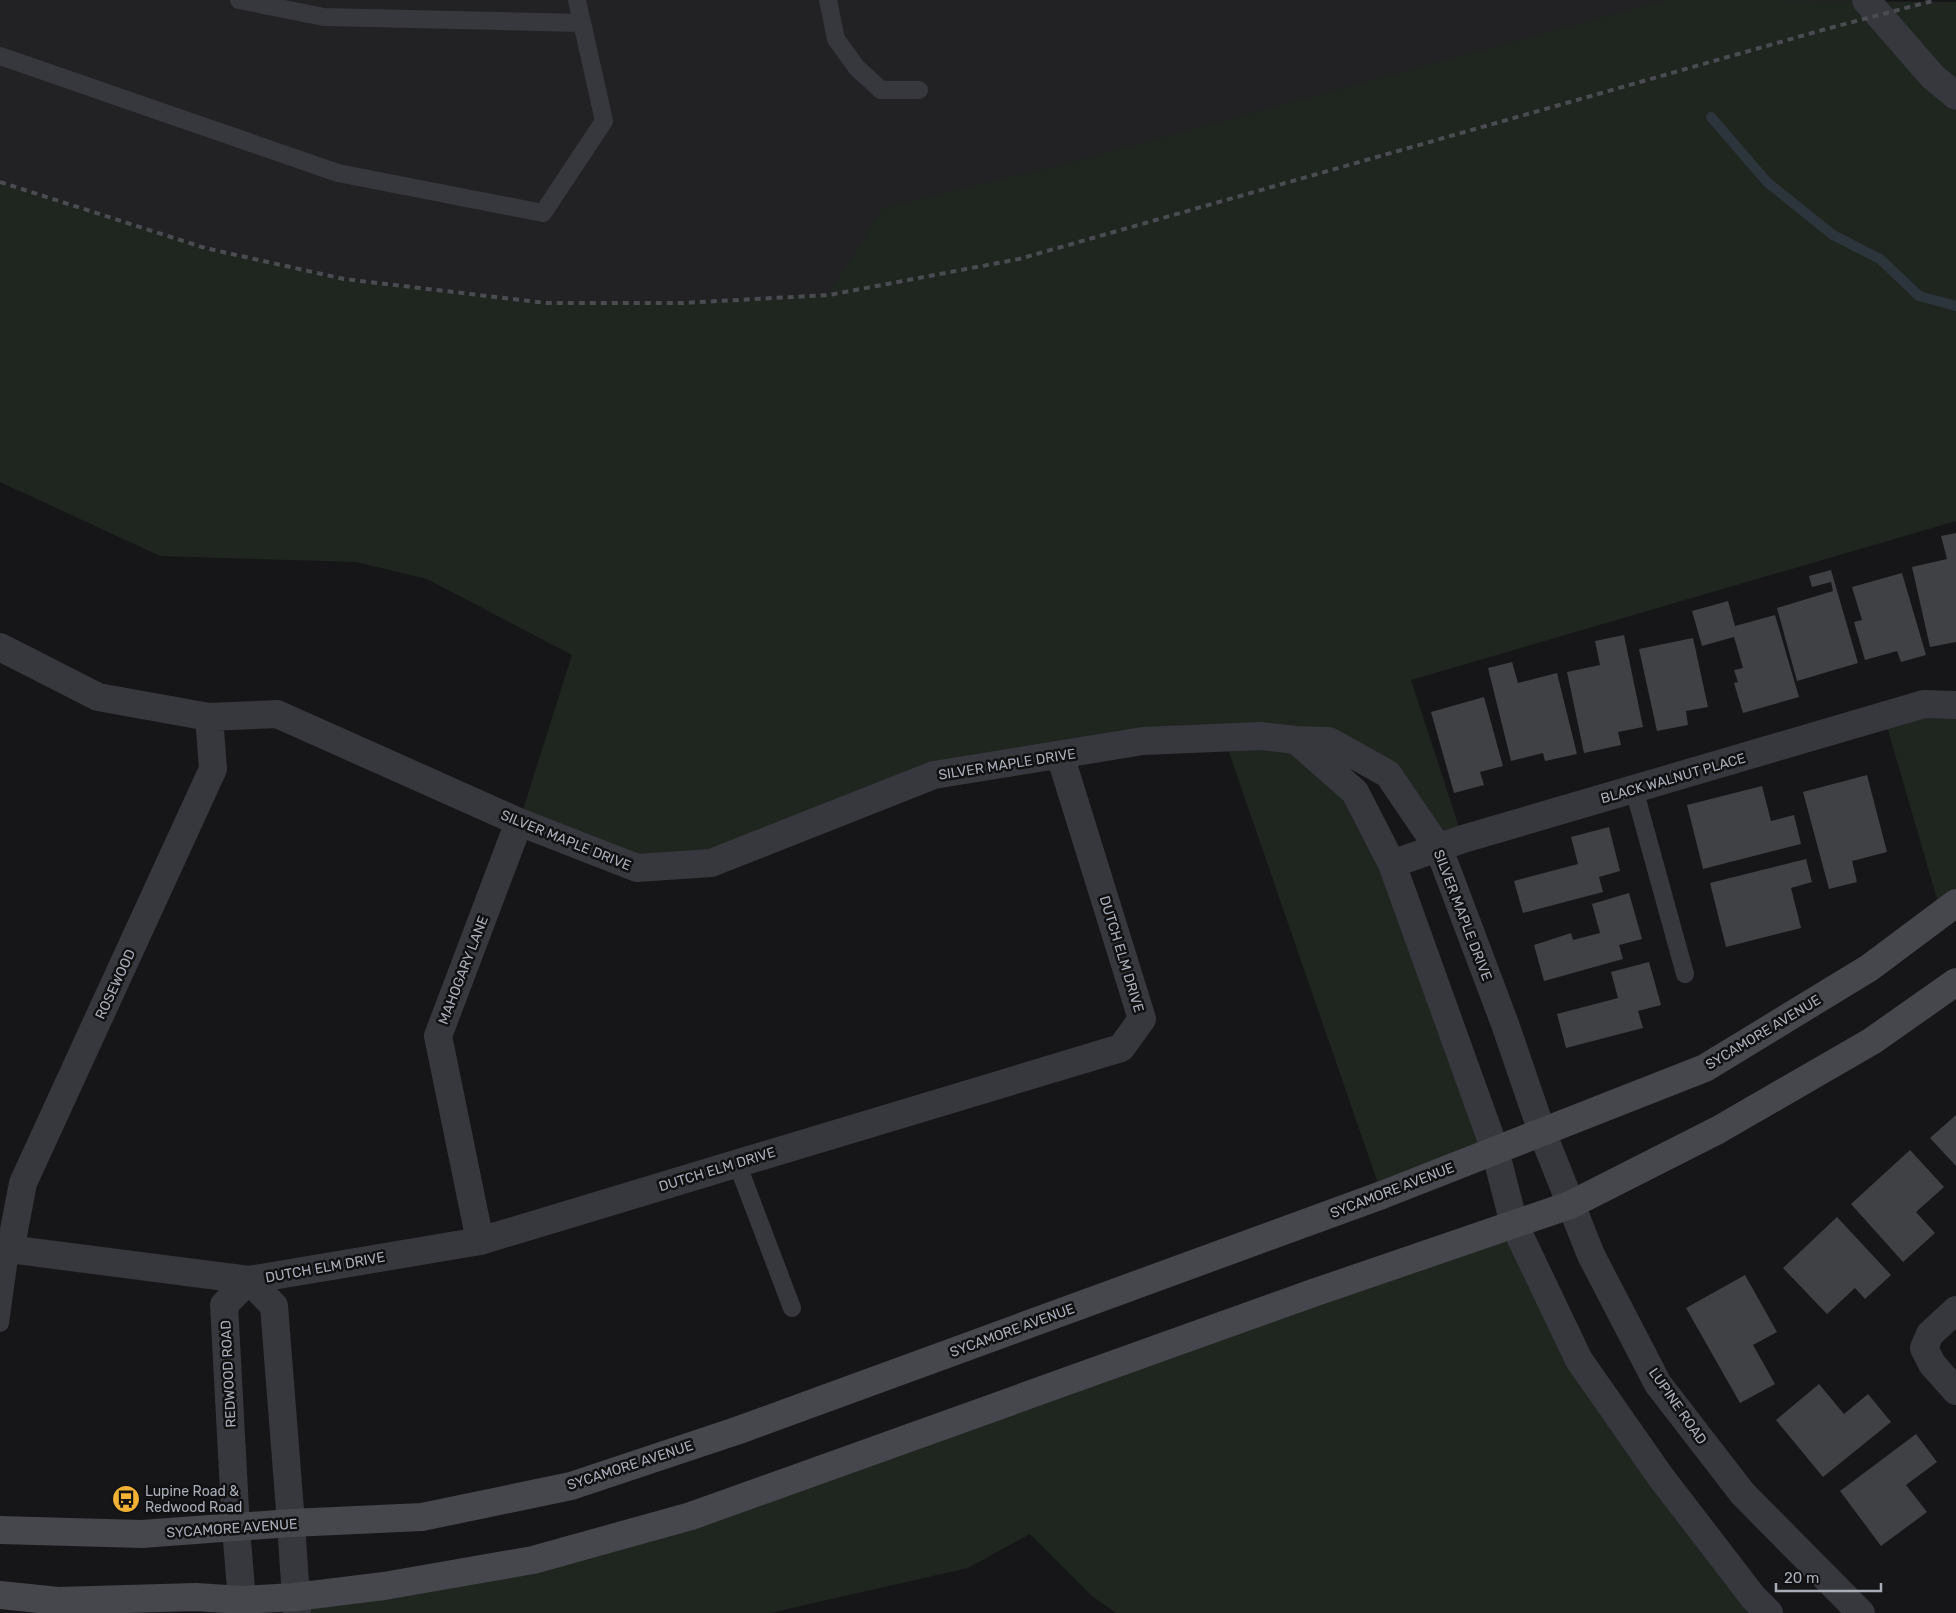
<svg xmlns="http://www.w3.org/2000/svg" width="1956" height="1613" viewBox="0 0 1956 1613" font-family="Rubik,sans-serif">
	<rect width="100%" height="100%" fill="#161618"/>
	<path fill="#222225" d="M0 0H1865L829 295 682 303H546L344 279 205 248 5 184 0 182Z"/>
	<path fill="#1e261f" d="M1666 0 1956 2V521L1411 680 1463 839 1439 848 1388 774 1329 741 1355 792 1495 1150 1382 1195 1224 738 934 775 711 863 637 868 519 822 572 655 427 579 356 562 160 556 0 482V182L205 248 344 279 546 303H682L828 295 883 208 1065 164Z
		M1956 705V903L1941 913 1884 716Z
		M1514 1224 1579 1360 1769 1613H1116L1092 1596 1030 1534 968 1568 770 1613H297L320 1595 533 1560Z"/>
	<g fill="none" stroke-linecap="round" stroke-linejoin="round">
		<path stroke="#2c353c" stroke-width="10" d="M1711 117 1767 182 1833 235 1880 259 1919 296 1956 306"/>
	</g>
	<path fill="#404145" d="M1956 533V642L1930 647 1912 567 1947 559 1941 536Z
		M1831 570 1858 663 1797 681 1777 608 1833 591 1831 582 1812 587 1809 576Z
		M1902 573 1926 655 1901 662 1897 651 1865 660 1854 622 1862 620 1852 587Z
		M1728 601 1735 626 1775 615 1799 697 1743 713 1734 683 1738 682 1734 670 1743 668 1734 637 1702 646 1692 611Z
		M1624 635 1643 727 1618 732 1621 745 1584 753 1567 672 1600 665 1595 641Z
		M1693 638 1708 707 1686 711 1688 725 1657 731 1639 649Z
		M1512 662 1518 683 1557 673 1577 754 1545 761 1543 753 1511 761 1488 668Z
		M1484 697 1503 766 1480 772 1484 785 1454 793 1431 712Z
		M1867 775 1887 852 1852 861 1857 882 1829 889 1803 792Z
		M1762 786 1771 821 1794 815 1801 844 1703 869 1687 805Z
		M1609 827 1620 871 1599 877 1603 892 1523 913 1514 881 1578 864 1571 837Z
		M1806 859 1812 882 1791 888 1801 928 1726 947 1710 883Z
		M1629 893 1642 939 1619 945 1623 959 1544 981 1534 945 1571 933 1573 940 1600 933 1592 904Z
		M1649 962 1661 1005 1638 1011 1643 1028 1566 1048 1557 1014 1618 998 1611 972Z
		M1956 1115V1166L1930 1138Z
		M1910 1150 1944 1187 1916 1212 1935 1233 1903 1262 1851 1204Z
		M1837 1217 1891 1275 1865 1299 1855 1288 1827 1314 1783 1268Z
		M1745 1275 1777 1332 1753 1345 1775 1384 1740 1403 1686 1308Z
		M1819 1384 1844 1414 1868 1394 1891 1422 1823 1477 1776 1420Z
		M1916 1434 1937 1462 1906 1485 1927 1512 1881 1546 1840 1491Z"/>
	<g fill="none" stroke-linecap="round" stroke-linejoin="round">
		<path stroke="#37383d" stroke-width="18" d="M239 0 324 17 582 23
			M828 0 836 39 857 68 881 90H919
			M0 56 338 173 543 213 604 121 577 0
			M1634 789 1685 974
			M737 1163 792 1308
			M0 1323 10 1251"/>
		<path stroke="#37383d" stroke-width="28" d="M0 647 98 697 209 717 277 714 519 822 637 868 711 863 934 775 1143 741 1261 736 1296 740
			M1392 864 1463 839 1924 704 1956 705
			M1495 1150 1392 864 1355 792 1296 740 1329 741 1388 774 1439 849 1505 1024 1542 1132
			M480 1241 438 1036 519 822
			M0 1248 249 1280 480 1241 1121 1048 1142 1019 1060 755
			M10 1251 23 1183 213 769 209 717
			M1956 1310 1930 1334 1924 1348 1932 1364 1956 1391
			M236 1528 224 1305 249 1280 274 1306 291 1523"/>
		<path stroke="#37383d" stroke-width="28" d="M1866 0 1933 77 1956 96
			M1542 1132 1591 1255 1658 1384 1743 1494 1861 1613
			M1495 1150 1514 1224 1579 1360 1660 1476 1753 1597 1769 1613
			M291 1523 297 1613
			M236 1528 243 1613"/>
		<path stroke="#45474d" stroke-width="28" d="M0 1530 142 1534 291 1523 422 1517 571 1486 739 1430 1382 1195 1705 1068 1869 968 1956 903
			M0 1595 58 1601 196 1597 242 1600 295 1597 384 1586 533 1560 691 1516 1313 1293 1570 1205 1718 1130 1872 1041 1956 982"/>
		<path stroke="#4a4c52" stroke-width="4" stroke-dasharray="6 5" stroke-linecap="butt" d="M0 182 205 248 344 279 546 303H682L829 295 1019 259 1826 29 1936 0"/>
	</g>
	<defs>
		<g id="bus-disc" transform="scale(1.4375)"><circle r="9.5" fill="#f2b134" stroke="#111113"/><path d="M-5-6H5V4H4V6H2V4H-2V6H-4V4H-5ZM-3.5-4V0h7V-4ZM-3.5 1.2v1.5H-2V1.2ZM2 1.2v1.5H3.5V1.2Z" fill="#111"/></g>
	</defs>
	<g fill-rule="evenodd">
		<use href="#bus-disc" x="126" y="1499"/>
	</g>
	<g text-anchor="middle" stroke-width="5" stroke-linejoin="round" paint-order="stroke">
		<g font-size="14" fill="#a8adb8" stroke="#111113">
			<text transform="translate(1007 764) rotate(-9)" y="5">SILVER MAPLE DRIVE</text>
			<text transform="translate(1673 778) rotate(-16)" y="5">BLACK WALNUT PLACE</text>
			<text transform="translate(566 840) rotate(22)" y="5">SILVER MAPLE DRIVE</text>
			<text transform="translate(1463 915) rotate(69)" y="5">SILVER MAPLE DRIVE</text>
			<text transform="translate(1122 954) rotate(73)" y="5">DUTCH ELM DRIVE</text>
			<text transform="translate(463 970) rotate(-69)" y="5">MAHOGARY LANE</text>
			<text transform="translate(115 984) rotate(-65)" y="5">ROSEWOOD</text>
			<text transform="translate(1763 1032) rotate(-31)" y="5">SYCAMORE AVENUE</text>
			<text transform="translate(717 1169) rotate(-17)" y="5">DUTCH ELM DRIVE</text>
			<text transform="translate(1392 1190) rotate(-21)" y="5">SYCAMORE AVENUE</text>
			<text transform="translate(325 1267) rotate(-10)" y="5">DUTCH ELM DRIVE</text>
			<text transform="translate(1012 1330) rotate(-20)" y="5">SYCAMORE AVENUE</text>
			<text transform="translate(228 1374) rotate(-93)" y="5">REDWOOD ROAD</text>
			<text transform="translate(1678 1406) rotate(55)" y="5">LUPINE ROAD</text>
			<text transform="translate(630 1465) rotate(-18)" y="5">SYCAMORE AVENUE</text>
			<text transform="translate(232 1528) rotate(-4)" y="5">SYCAMORE AVENUE</text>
		</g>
		<g font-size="14" fill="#a8adb8" stroke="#111113" text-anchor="start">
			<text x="145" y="1496">Lupine Road &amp;<tspan x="145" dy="16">Redwood Road</tspan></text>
		</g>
	</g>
	<path d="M1776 1583v8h105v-8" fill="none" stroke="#a8adb8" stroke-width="2.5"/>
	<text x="1784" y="1583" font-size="15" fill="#a8adb8" stroke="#111113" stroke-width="4" paint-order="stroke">20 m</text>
</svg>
